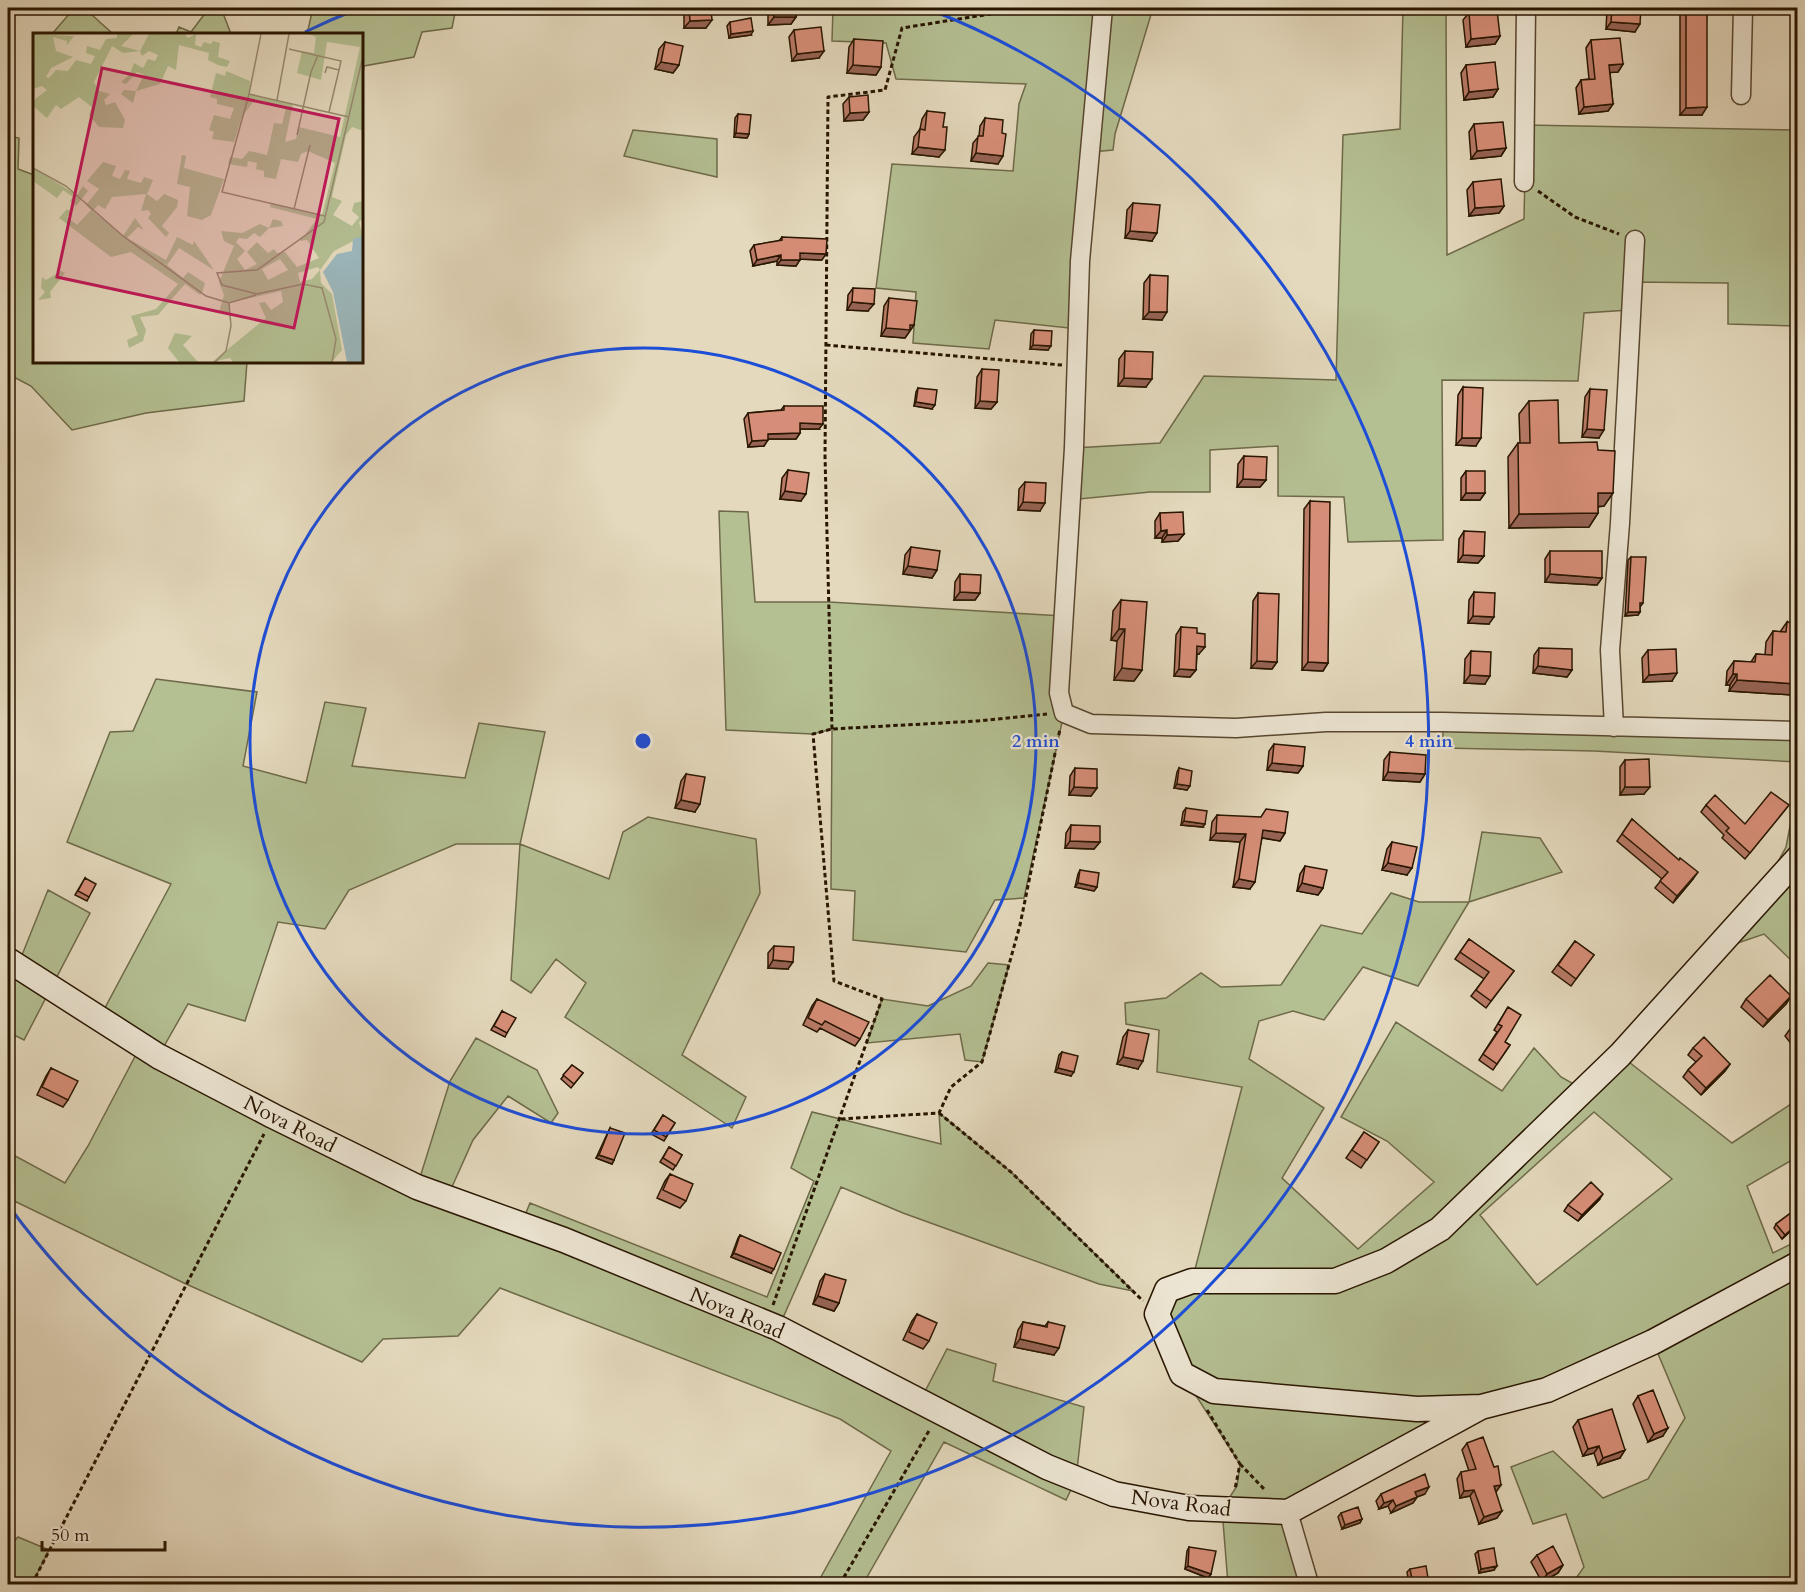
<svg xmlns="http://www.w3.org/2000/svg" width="1805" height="1592" viewBox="0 0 1805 1592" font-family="Cardo,serif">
	<rect width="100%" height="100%" fill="#e4d9bd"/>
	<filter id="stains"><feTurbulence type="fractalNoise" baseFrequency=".00333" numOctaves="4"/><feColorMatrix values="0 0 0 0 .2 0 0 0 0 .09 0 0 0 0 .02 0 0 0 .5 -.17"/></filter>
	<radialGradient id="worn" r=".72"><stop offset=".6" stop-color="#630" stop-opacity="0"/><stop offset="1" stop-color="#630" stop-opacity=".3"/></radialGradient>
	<path fill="#b4bf92" stroke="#6e6a49" stroke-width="1.5" fill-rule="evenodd" d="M81 8H91L92 15 113 34H52L70 13Z
		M209 8H221L231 34H176L179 27 191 32Z
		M313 8H456L452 28 422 32 414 57 364 66 362 78V34H307Z
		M833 8H1153L1115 134 1113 150 1091 152 1078 329 995 320 989 349 913 343 916 292 876 288 892 164 1013 171 1019 104 1026 84 896 79 886 43 832 41Z
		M1403 8H1446L1447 255 1524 219 1526 125 1797 130V326L1728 324V283L1632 282 1629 310 1584 313 1578 381 1442 380 1443 540 1348 542 1344 497 1278 496V446L1210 450V492H1150L1069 500 1074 448 1160 443 1204 376 1336 380 1343 135 1400 129Z
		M633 130 717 139V177L624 156Z
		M8 136 19 138 18 169 34 175V362H247L244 401 146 413 72 430 31 386 8 374Z
		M719 511 748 512 755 602H829L1063 616 1064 713 1024 898 995 900 966 952 853 940 855 891 831 889 832 729 813 734 726 730Z
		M156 679 257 692 243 766 306 783 325 702 366 708 352 766 465 778 479 723 545 732 520 844 609 879 623 832 648 817 756 839 760 893 682 1055 746 1097 732 1128 565 1017 586 983 556 959 531 993 511 980 520 844H456L349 890 325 929 278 922 245 1021 188 1004 159 1055 417 1187 450 1081 476 1038 537 1070 558 1113 551 1123 508 1096 473 1140 447 1198 521 1225 530 1203 767 1297 814 1181 791 1168 812 1112 941 1144 939 1113 1011 1172 1133 1291 1099 1284 903 1213 841 1187 778 1329 920 1401 947 1349 996 1364 993 1381 1084 1407 1076 1479 1066 1500 944 1442 863 1584H817L891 1451 840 1419 500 1288 458 1336 383 1339 362 1362 186 1284 8 1198V1152L65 1183 88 1146 141 1045 99 1019 171 884 67 842 110 732 133 731Z
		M1443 722 1798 731 1797 762 1594 751 1443 748Z
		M1797 790V966L1764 934 1714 951 1752 909 1786 847Z
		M1482 832 1540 838 1562 872 1469 902 1418 986 1363 967 1324 1020 1293 1011 1259 1021 1249 1059 1324 1108 1282 1178 1358 1249 1434 1182 1387 1141 1341 1117 1396 1022 1502 1091 1534 1048 1561 1077 1584 1090 1620 1055 1732 1143 1797 1100V1157L1747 1186 1773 1253 1797 1241V1584H1572L1584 1567 1566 1514 1533 1524 1511 1467 1553 1451 1603 1498 1648 1479 1685 1418 1653 1342 1516 1399 1288 1512 1309 1584H1293L1284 1580 1228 1584 1222 1509 1237 1486 1240 1464 1182 1374 1157 1314 1192 1281 1242 1087 1157 1072 1159 1030 1126 1024 1125 1003 1166 998 1201 973 1221 987 1281 985 1321 925 1362 934 1391 893 1419 902H1469ZM1594 1112 1672 1179 1537 1285 1480 1215Z
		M48 890 90 913 24 1040 8 1032V960L18 965Z
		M988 963 1009 965 982 1062 965 1060 960 1034 867 1043 882 999 928 1006 971 986Z
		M18 1537 49 1550 32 1584H8V1548Z"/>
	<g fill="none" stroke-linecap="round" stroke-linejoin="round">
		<g stroke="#57462f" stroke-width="21">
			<path id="street" d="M1103 8 1080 261 1074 448 1059 693 1064 713 1091 724 1236 728 1326 722H1443L1798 731
				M1741 95 1743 8
				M1524 182 1526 8
				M1614 727 1610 650 1620 523 1635 240
				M1288 1512 1309 1584"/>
		</g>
		<g stroke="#281500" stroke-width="27">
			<path id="secondary" d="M1798 858 1620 1055 1440 1229 1386 1261 1335 1281H1192L1167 1290 1157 1314 1182 1374 1214 1391 1417 1409 1481 1407 1547 1390 1653 1342 1798 1264
				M8 960 158 1056 273 1116 417 1187 564 1240 778 1328 1047 1467 1114 1494 1189 1508 1288 1512 1481 1407"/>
		</g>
		<path stroke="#281500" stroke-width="3" stroke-dasharray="4.5 3" stroke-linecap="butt" d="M1538 191 1575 217 1619 234
			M826 345 1062 365
			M832 729 825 456 828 97 885 90 902 28 1028 8
			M939 1113 1011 1172 1143 1301
			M841 1119 939 1113 951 1087 982 1062 1020 925 1060 729
			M773 1305 882 999 834 981 813 734 832 729 977 721 1047 714
			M1207 1410 1240 1464 1235 1489
			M1240 1464 1266 1491
			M32 1584 264 1134
			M840 1584 930 1429"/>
		<use href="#street" stroke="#ede6d4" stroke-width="18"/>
		<use href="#secondary" stroke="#ede6d4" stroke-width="24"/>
	</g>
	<path fill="#b97a67" stroke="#281500" stroke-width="1.5" d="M684 8H711L706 28H684Z
		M768 8H796V17L791 24 768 25Z
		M1609 8H1641L1635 32 1606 29 1607 10Z
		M1682 8H1707L1702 115H1680V10Z
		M1469 13 1500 36 1495 44 1466 47 1463 20Z
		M730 22 751 35 729 38 727 26Z
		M794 30 819 58 792 61 789 37Z
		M854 39 881 67 876 75 847 73 849 47Z
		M1591 40 1623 64 1618 72H1610L1613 104 1608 111 1579 114 1576 88 1581 80 1589 79 1586 48Z
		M665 42 679 65 673 73 655 69 659 49Z
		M1466 65 1498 89 1493 97 1464 100 1461 73Z
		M849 97 869 112 863 120 844 121 843 104Z
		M927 111 939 157 912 154 914 137 920 129 922 119Z
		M738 114 749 134 747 138 734 137 735 118Z
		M985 118 998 164 971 161 973 143 979 136 980 126Z
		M1474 124 1506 148 1501 156 1471 159 1469 132Z
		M1473 182 1504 206 1499 213 1469 216 1467 190Z
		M1133 203 1152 241 1125 238 1127 210Z
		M782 237 822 260 800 259 796 266 777 265V261L753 266 750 251 754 245 779 241Z
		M1150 275 1162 320 1143 319 1144 283Z
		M853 288 868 311 847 310 848 295Z
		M889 298 914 325 905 338 881 336 884 306Z
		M1034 330 1048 350 1030 349 1031 334Z
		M1125 351 1146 387 1118 386 1119 359Z
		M982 369 997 402 991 409 975 408 977 377Z
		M1463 387 1476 446 1456 445 1458 395Z
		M918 388 932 409 914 406 916 392Z
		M1590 389 1599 438 1582 437 1585 397Z
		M1529 401 1559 443 1598 450 1613 493 1604 506 1598 507V513L1589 527 1509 528 1508 457 1518 443H1520L1519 414Z
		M784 406 819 429H800V433L796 439H768L764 446 748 447 744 419 748 413 781 410Z
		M1244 456 1266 480 1260 487H1237L1238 464Z
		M788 470 801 501 780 499 782 478Z
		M1466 471 1485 493 1480 500H1461V478Z
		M1025 482 1040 511 1018 510 1019 489Z
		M1310 501 1328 663 1323 671 1302 670 1304 509Z
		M1160 513 1184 534 1178 541 1162 542V538H1155V521Z
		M1464 531 1484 556 1478 563 1458 562 1459 539Z
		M911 547 937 570 932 578 903 574 905 555Z
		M1550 551 1602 578 1597 585 1545 582V559Z
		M1631 557 1643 603 1640 607V612L1638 615 1625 616 1628 560Z
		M960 574 980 593 975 600H954L955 582Z
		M1474 592 1489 624 1468 623 1469 600Z
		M1258 593 1277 662 1272 669 1251 668 1253 601Z
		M1121 600 1142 670 1134 681 1114 680 1117 641 1111 640 1113 611Z
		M1787 622 1792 695 1729 691 1730 685H1726L1727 671 1734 661 1751 662 1756 654 1765 655 1766 642 1773 631 1780 632Z
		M1181 627 1197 633 1199 654H1197L1196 670 1190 677 1174 676 1176 635Z
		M1539 648 1572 670 1567 677 1533 673 1534 655Z
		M1648 650 1672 681 1643 682 1642 658Z
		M1471 651 1485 684 1464 683 1465 659Z
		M1274 744 1303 766 1298 773 1267 770 1269 751Z
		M1390 752 1425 774 1420 782 1383 780 1384 760Z
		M1625 760 1644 794 1620 795V767Z
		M1075 768 1097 788 1091 796 1069 795 1070 776Z
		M1179 768 1187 790 1174 788 1177 772Z
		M686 774 695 812 675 808 681 781Z
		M1706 805 1745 824 1789 805 1745 859 1722 838 1724 835 1701 812Z
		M1186 808 1203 827 1181 825 1183 812Z
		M1217 815 1285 833 1280 841 1262 838 1250 889 1233 887 1240 842 1210 840 1212 822Z
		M1632 819 1693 879 1673 903 1655 888 1662 879 1617 841Z
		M1071 825 1100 842 1094 849 1065 848 1066 833Z
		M1392 842 1407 875 1382 870 1387 849Z
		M1305 866 1323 888 1318 895 1297 891 1300 874Z
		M1080 870 1097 887 1094 891 1075 887 1078 874Z
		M85 878 89 897 87 901 75 895Z
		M1469 939 1514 971 1486 1008 1471 996 1484 979 1455 959Z
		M1575 941 1594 955 1571 986 1552 972Z
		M774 946 788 969 768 968V953Z
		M1791 996 1786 1004 1763 1027 1741 1007 1746 999Z
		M817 999 860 1039 855 1046 820 1028 817 1032 803 1025 812 1006Z
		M1508 1007 1505 1042 1510 1045 1493 1070 1479 1060 1497 1032 1494 1030Z
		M502 1011 507 1033 505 1037 491 1030Z
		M1797 1023V1051L1785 1036 1790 1029Z
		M1128 1030 1138 1069 1117 1064 1123 1037Z
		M1693 1048 1730 1064 1725 1071 1701 1095 1683 1077 1688 1070 1696 1062 1688 1055Z
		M1062 1052 1071 1076 1055 1072 1059 1055Z
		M572 1065 583 1073 571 1088 561 1079Z
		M51 1068 68 1100 63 1107 37 1095 46 1076Z
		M663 1115 675 1123 664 1141 651 1134Z
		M610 1128 614 1160 612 1164 596 1158 608 1132Z
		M1364 1132 1379 1142 1361 1168 1346 1158Z
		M669 1147 682 1155 673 1170 660 1162Z
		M670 1174 686 1201 680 1208 657 1198 665 1181Z
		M1599 1200 1578 1221 1564 1211 1568 1205Z
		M1792 1212 1797 1225 1782 1239 1774 1228 1776 1224Z
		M740 1235 771 1273 731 1257 738 1238Z
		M825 1274 839 1303 834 1311 813 1304 820 1281Z
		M917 1314 929 1341 923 1349 903 1340 912 1321Z
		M1023 1322 1045 1326 1048 1322 1054 1355 1014 1347 1018 1330Z
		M1638 1396 1663 1436 1648 1442 1633 1404Z
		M1578 1420 1620 1458 1598 1465 1594 1453 1583 1456 1573 1427Z
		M1467 1443 1496 1492 1497 1518 1479 1524 1470 1496 1460 1498 1457 1479 1461 1472 1469 1471 1462 1450Z
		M1381 1494H1425L1417 1497 1413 1503 1391 1513 1388 1506 1379 1509 1376 1501Z
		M1341 1513 1362 1519 1360 1523 1342 1529 1338 1517Z
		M1189 1547 1211 1574 1208 1578 1185 1569 1187 1551Z
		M1478 1551 1494 1570 1479 1573 1475 1554Z
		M1537 1555 1563 1565 1558 1573 1542 1582 1531 1562Z
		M1410 1569 1429 1584H1409L1407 1572Z"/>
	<path fill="#966354" stroke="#281500" stroke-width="1.5" d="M774 17H796L791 24 768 25Z
		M712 20 706 28H684L690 21Z
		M1611 22 1640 24 1635 32 1606 29Z
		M753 31 751 35 729 38 731 34Z
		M1500 36 1495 44 1466 47 1471 39Z
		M824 51 819 58 792 61 797 54Z
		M661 62 679 65 673 73 655 69Z
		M1623 64 1618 72 1604 73 1609 65Z
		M853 65 881 67 876 75 847 73Z
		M1498 89 1493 97 1464 100 1469 92Z
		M1613 104 1608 111 1579 114 1584 107Z
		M1707 107 1702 115H1680L1686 108Z
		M869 112 863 120 844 121 850 113Z
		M736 133 749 134 747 138 734 137Z
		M918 147 945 150 939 157 912 154Z
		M1506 148 1501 156 1471 159 1477 151Z
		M976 153 1003 156 998 164 971 161Z
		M1504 206 1499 213 1469 216 1475 208Z
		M1130 231 1157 233 1152 241 1125 238Z
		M800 253 826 254 822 260 796 259Z
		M781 255 777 261 753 266 757 260Z
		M781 260H800L796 266 777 265Z
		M852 302 874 304 868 311 847 310Z
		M1149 312H1167L1162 320 1143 319Z
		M910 325H914L905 338 881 336 886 328Z
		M1033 345 1051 346 1048 350 1030 349Z
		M1124 378 1152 379 1146 387 1118 386Z
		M980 401 997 402 991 409 975 408Z
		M916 402 935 405 932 409 914 406Z
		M800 423 823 424 819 429H796Z
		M1587 429 1604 430 1599 438 1582 437Z
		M800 433 796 439H764L768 434Z
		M1462 438H1481L1476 446 1456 445Z
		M768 440 764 446 748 447 752 441Z
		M1243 479 1266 480 1260 487H1237Z
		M785 491 806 494 801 501 780 499Z
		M1466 493H1485L1480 500H1461Z
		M1598 493H1613L1604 506 1588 507Z
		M1023 502 1045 503 1040 511 1018 510Z
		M1598 513 1589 527 1509 528 1519 514Z
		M1167 530 1162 538H1155L1161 531Z
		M1184 534 1178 541 1162 542 1167 535Z
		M1463 555 1484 556 1478 563 1458 562Z
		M908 566 937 570 932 578 903 574Z
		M1550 574 1602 578 1597 585 1545 582Z
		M960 592 980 593 975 600H954Z
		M1628 612H1640L1638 615 1625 616Z
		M1473 616 1494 617 1489 624 1468 623Z
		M1119 629H1125L1117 641 1111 640Z
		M1197 646 1205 647 1199 654H1192Z
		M1257 661 1277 662 1272 669 1251 668Z
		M1308 662 1328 663 1323 671 1302 670Z
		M1538 666 1572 670 1567 677 1533 673Z
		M1122 668 1142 670 1134 681 1114 680Z
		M1179 669 1196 670 1190 677 1174 676Z
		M1677 673 1672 681 1643 682 1649 675Z
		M1733 674H1737L1730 685H1726Z
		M1470 675 1490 676 1485 684 1464 683Z
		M1737 680 1797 684V686L1792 695 1729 691Z
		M1272 763 1303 766 1298 773 1267 770Z
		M1388 772 1425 774 1420 782 1383 780Z
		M1177 784 1190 786 1187 790 1174 788Z
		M1074 787 1097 788 1091 796 1069 795Z
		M1625 787H1650L1644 794 1620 795Z
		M681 800 700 804 695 812 675 808Z
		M1184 821 1205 824 1203 827 1181 825Z
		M1263 830 1285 833 1280 841 1258 837Z
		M1216 833 1246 834 1240 842 1210 840Z
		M1070 841 1100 842 1094 849 1065 848Z
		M1388 863 1412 868 1407 875 1382 870Z
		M1698 872 1693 879 1673 903 1677 896Z
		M1239 879 1255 882 1250 889 1233 887Z
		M1078 883 1097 887 1094 891 1075 887Z
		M1302 883 1323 888 1318 895 1297 891Z
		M773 960 793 962 788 969 768 968Z
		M1791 996 1786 1004 1763 1027 1768 1020Z
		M1123 1057 1143 1061 1138 1069 1117 1064Z
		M1730 1064 1725 1071 1701 1095 1706 1088Z
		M1058 1068 1074 1072 1071 1076 1055 1072Z
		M599 1155 614 1160 612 1164 596 1158Z
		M1603 1194 1599 1200 1578 1221 1582 1215Z
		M1797 1224V1225L1782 1239 1785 1235Z
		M734 1253 774 1269 771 1273 731 1257Z
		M818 1296 839 1303 834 1311 813 1304Z
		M1020 1339 1059 1348 1054 1355 1014 1347Z
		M1668 1428 1663 1436 1648 1442 1654 1434Z
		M1599 1446 1594 1453 1583 1456 1588 1449Z
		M1625 1450 1620 1458 1598 1465 1603 1458Z
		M1501 1485 1496 1492 1494 1486Z
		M1429 1487 1425 1494 1411 1499 1415 1492Z
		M1474 1490 1470 1496 1460 1498 1464 1491Z
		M1417 1497 1413 1503 1391 1513 1396 1506Z
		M1393 1500 1388 1506 1379 1509 1384 1503Z
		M1502 1511 1497 1518 1479 1524 1484 1517Z
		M1362 1519 1360 1523 1342 1529 1345 1525Z
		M1563 1565 1558 1573 1542 1582 1547 1574Z
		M1188 1566 1211 1574 1208 1578 1185 1569Z
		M1497 1566 1494 1570 1479 1573 1481 1569Z"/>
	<path fill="#d78e78" stroke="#281500" stroke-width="1.5" d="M689 8H711L712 20 690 21Z
		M773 8H796V17H774Z
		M1612 8H1641L1640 24 1611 22Z
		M1686 8H1707V107L1686 108Z
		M1497 10 1500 36 1471 39 1469 13Z
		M751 18 753 31 731 34 730 22Z
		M821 27 824 51 797 54 794 30Z
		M1620 38 1623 64 1609 65 1613 104 1584 107 1581 80 1595 79 1591 40Z
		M854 39 883 41 881 67 853 65Z
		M665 42 683 46 679 65 661 62Z
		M1495 62 1498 89 1469 92 1466 65Z
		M868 95 869 112 850 113 849 97Z
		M927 111 945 113 943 127H947L945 150 918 147 920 129 925 130Z
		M738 114 751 115 749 134 736 133Z
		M985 118 1003 120 1002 133 1006 134 1003 156 976 153 978 136H983Z
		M1503 122 1506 148 1477 151 1474 124Z
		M1501 179 1504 206 1475 208 1473 182Z
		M1133 203 1160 205 1157 233 1130 231Z
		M782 237 827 239 826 254 800 253V260H781V255L757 260 754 245 782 240Z
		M1150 275 1168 276 1167 312H1149Z
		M853 288 875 289 874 304 852 302Z
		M889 298 917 301 914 325H910V330L886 328Z
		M1034 330 1052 331 1051 346 1033 345Z
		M1125 351 1153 352 1152 379 1124 378Z
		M982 369 999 370 997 402 980 401Z
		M1463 387 1483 388 1481 438H1462Z
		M918 388 937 390 935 405 916 402Z
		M1590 389 1607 390 1604 430 1587 429Z
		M1558 400 1559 443 1597 442 1598 450 1615 451 1613 493H1598V513L1519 514 1518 443H1530L1529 401Z
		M784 406H823V424L800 423V433L768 434V440L752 441 748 413 784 410Z
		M1244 456 1267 457 1266 480 1243 479Z
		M788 470 809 473 806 494 785 491Z
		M1466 471H1485V493H1466Z
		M1025 482 1046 483 1045 503 1023 502Z
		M1310 501 1330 502 1328 663 1308 662Z
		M1183 512 1184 534 1167 535V530L1161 531 1160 513Z
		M1464 531 1485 532 1484 556 1463 555Z
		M911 547 940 551 937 570 908 566Z
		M1550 551H1602V578L1550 574Z
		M1631 557H1646L1643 603H1640V612H1628Z
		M960 574 981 575 980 593 960 592Z
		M1474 592 1495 593 1494 617 1473 616Z
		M1258 593 1279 594 1277 662 1257 661Z
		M1121 600 1147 602 1142 670 1122 668 1125 629H1119Z
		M1787 622 1797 623V684L1737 680V674H1733L1734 661 1755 662 1756 654 1772 655 1773 631 1786 632Z
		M1181 627 1197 628V633L1205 634V647L1197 646 1196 670 1179 669Z
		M1539 648 1572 649V670L1538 666Z
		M1676 649 1677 673 1649 675 1648 650Z
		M1471 651 1491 652 1490 676 1470 675Z
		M1274 744 1305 747 1303 766 1272 763Z
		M1390 752 1426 755 1425 774 1388 772Z
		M1649 759 1650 787H1625V760Z
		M1075 768 1097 769V788L1074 787Z
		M1179 768 1192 771 1190 786 1177 784Z
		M686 774 705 777 700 804 681 800Z
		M1771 792 1789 805 1750 853 1726 831 1729 828 1706 805 1715 795 1745 824Z
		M1186 808 1207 811 1205 824 1184 821Z
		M1266 809 1288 812 1285 833 1263 830 1255 882 1239 879 1246 834 1216 833 1217 815 1261 817Z
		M1632 819 1679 860 1680 858 1698 872 1677 896 1660 881 1668 872 1622 834Z
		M1071 825 1100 826V842L1070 841Z
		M1392 842 1417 847 1412 868 1388 863Z
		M1305 866 1327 870 1323 888 1302 883Z
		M1080 870 1099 873 1097 887 1078 883Z
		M85 878 96 884 89 897 78 891Z
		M1469 939 1514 971 1491 1001 1476 990 1489 972 1460 952Z
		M1575 941 1594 955 1576 979 1558 965Z
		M774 946 794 947 793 962 773 960Z
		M1770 975 1791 996 1768 1020 1746 999Z
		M817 999 869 1022 860 1039 825 1021 822 1025 808 1018Z
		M1508 1007 1521 1015 1505 1042 1510 1045 1497 1064 1483 1054 1502 1026 1498 1024Z
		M502 1011 516 1018 507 1033 494 1026Z
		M1797 1023V1037L1790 1029Z
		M1128 1030 1149 1034 1143 1061 1123 1057Z
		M1704 1037 1730 1064 1706 1088 1688 1070 1702 1056 1693 1048Z
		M1062 1052 1078 1056 1074 1072 1058 1068Z
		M572 1065 583 1073 574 1084 563 1075Z
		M51 1068 78 1081 68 1100 42 1087Z
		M663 1115 675 1123 666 1137 654 1130Z
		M610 1128 625 1133 614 1160 599 1155Z
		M1364 1132 1379 1142 1367 1160 1352 1150Z
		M669 1147 682 1155 676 1166 663 1158Z
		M670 1174 693 1184 686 1201 663 1190Z
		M1591 1182 1603 1194 1582 1215 1568 1205Z
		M1797 1205V1224L1785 1235 1776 1224 1792 1212Z
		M740 1235 781 1253 774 1269 734 1253Z
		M825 1274 846 1280 839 1303 818 1296Z
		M917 1314 937 1323 929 1341 909 1332Z
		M1023 1322 1047 1327 1048 1322 1065 1326 1059 1348 1020 1339Z
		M1653 1390 1668 1428 1654 1434 1638 1396Z
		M1612 1409 1625 1450 1603 1458 1599 1446 1588 1449 1578 1420Z
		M1483 1437 1494 1467 1498 1466 1501 1485 1494 1486 1502 1511 1484 1517 1474 1490 1464 1491 1461 1472 1476 1469 1467 1443Z
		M1425 1474 1429 1487 1415 1492 1417 1497 1396 1506 1393 1500 1384 1503 1381 1494Z
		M1358 1507 1362 1519 1345 1525 1341 1513Z
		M1553 1546 1563 1565 1547 1574 1537 1555Z
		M1189 1547 1216 1551 1211 1574 1188 1566Z
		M1494 1548 1497 1566 1481 1569 1478 1551Z
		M1426 1566 1429 1584H1413L1410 1569Z"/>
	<g fill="none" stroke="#1d4ed8" stroke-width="3">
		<circle cx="643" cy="741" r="393"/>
		<path d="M305 32A786 786 0 0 1 355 10M931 10A786 786 0 1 1 11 1209"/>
	</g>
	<g text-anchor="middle" stroke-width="4.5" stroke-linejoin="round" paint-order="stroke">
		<g font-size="21" fill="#281500" stroke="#ede6d4">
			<text transform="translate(290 1124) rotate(27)" y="7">Nova Road</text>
			<text transform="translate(737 1313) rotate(23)" y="7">Nova Road</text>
			<text transform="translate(1181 1503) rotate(7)" y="7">Nova Road</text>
		</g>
	</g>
	<g transform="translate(33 33)">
		<rect width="330" height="330" fill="#e4d9bd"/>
		<path d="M0 1 41 3 34 12V8L20 4 23 18 40 24 18 35 13 44 16 45 23 37 35 38 43 27 58 31 62 23 53 20 54 13 67 17 73 6 84 5V1H100L88 13 107 18 116 1H152L155 5 163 1 162 12 168 14 171 9 178 11 180 8 187 10 185 24 197 28 194 34 185 32 175 27 176 20 146 12 143 37 135 33 127 51 103 58 100 70 88 61 91 57 103 58 111 42 104 39 93 51 88 49 97 41 101 30 110 35 115 26 122 28 125 22 116 18 109 23 107 18 90 20 79 13 61 49 66 58 77 61 71 67 73 72 82 69 92 87 90 95 66 94 56 82 59 74 46 64 28 76 23 72 14 85 0 73 2 66 14 57 9 53 0 56ZM276 1H330V98L319 94 313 102 299 164 309 168 300 182 319 193 326 184 319 178 321 170 330 168V186L326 189 330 203 301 218 287 237 288 250 299 261 309 317 299 329H200L197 325 179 329 233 285 226 270 232 269 238 277 250 269 248 258 196 270 197 282 186 279 191 262 186 249 201 213 191 208 188 198 209 200 227 191 236 195 240 186 248 188 250 193 236 195 227 204 221 200 214 206 206 205 203 209 212 218 204 226 212 237 224 231 214 219 224 209 235 220 241 216 244 220 252 219 264 234 286 225 274 207 267 208 284 186 237 174 238 170 289 182 302 130 275 118 268 121 265 129 248 126 243 146 231 144V138L223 136 224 130 215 128 214 134 195 131 197 124 209 126 216 118 234 122 241 90 249 91 253 75 221 67 208 86 201 109 179 106 181 99 176 97 181 82 197 86 201 75 184 71V66L177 64 183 40 192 43 193 38 217 48 216 61 260 71 252 109 263 106 266 94 307 104 327 14 294 9 288 47 264 40 269 18 281 20 283 4ZM247 226 255 237 235 247 229 236ZM285 234 287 237 279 246 267 249 265 240ZM149 122 153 123 151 135 191 146 178 182 169 187 154 183 157 154 144 151ZM70 129 83 133 79 143 87 146 92 137 97 138 94 146 108 150 111 144 120 147 114 161 124 168 131 161 145 167 144 174 129 193 136 200 133 204 115 185 118 181 115 177 108 178 113 161 79 164 72 176 65 172 60 178 90 203 102 185 111 197 105 194 94 205 133 227 144 204 160 212 161 208 181 237 146 215 134 232 150 245 155 239 172 250 169 260 167 262 152 251 125 282 107 284 113 297 110 308 96 315 94 307 105 302 98 283 123 276 145 251 98 219 78 224 26 185 34 176 38 179 34 184 44 192 58 177 53 172 66 156 54 148ZM0 135 44 162 50 153 55 158 43 173 37 168 40 164 30 157 24 165 0 148ZM28 238 32 240 17 259 18 265 5 267 12 259 8 255 9 244 13 247ZM142 300 159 303 150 312 165 329H146L135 315Z" fill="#b4bf92" fill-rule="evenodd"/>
		<path d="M330 203V329H314L300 259 290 239 304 221 319 218 320 206Z" fill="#9bb7bc"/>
		<path fill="none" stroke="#998b71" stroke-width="1.5" d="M228 1 216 61 189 159 292 183M256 16 308 28 306 37M292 40 294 34 306 37 296 79M216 61 316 84M244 67 256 1M264 102 278 39 285 22M0 135 33 153 90 203 173 263 196 270 223 262M261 176 277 112M182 329 193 318 198 293 196 270M299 329 303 306 289 255 270 251 224 261 189 252 184 240 224 237 291 189 330 23"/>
		<path fill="#c2185b" fill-opacity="0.15" stroke="#c2185b" stroke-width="3" d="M69 35 306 86 261 295 24 244Z"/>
		<rect width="330" height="330" fill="none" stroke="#281500" stroke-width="3"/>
	</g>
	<circle cx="643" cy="741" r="9" fill="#1d4ed8" stroke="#ede6d4" stroke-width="3"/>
	<g font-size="18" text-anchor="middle" font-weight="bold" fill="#1d4ed8" stroke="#ede6d4" stroke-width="4.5" stroke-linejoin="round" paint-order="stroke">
		<text x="1036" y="747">2 min</text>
		<text x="1429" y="747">4 min</text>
	</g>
	<rect width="1805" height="1592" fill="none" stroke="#e4d9bd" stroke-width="30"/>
	<rect x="9" y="9" width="1787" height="1574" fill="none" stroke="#281500" stroke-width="3"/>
	<rect x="15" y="15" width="1775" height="1562" fill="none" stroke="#281500" stroke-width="1.5"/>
	<path d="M42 1541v9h123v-9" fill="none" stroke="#281500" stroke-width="3"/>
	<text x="51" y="1541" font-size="18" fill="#281500" stroke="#ede6d4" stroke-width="4.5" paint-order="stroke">50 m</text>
	<rect width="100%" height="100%" filter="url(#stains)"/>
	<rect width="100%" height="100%" fill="url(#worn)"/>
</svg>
